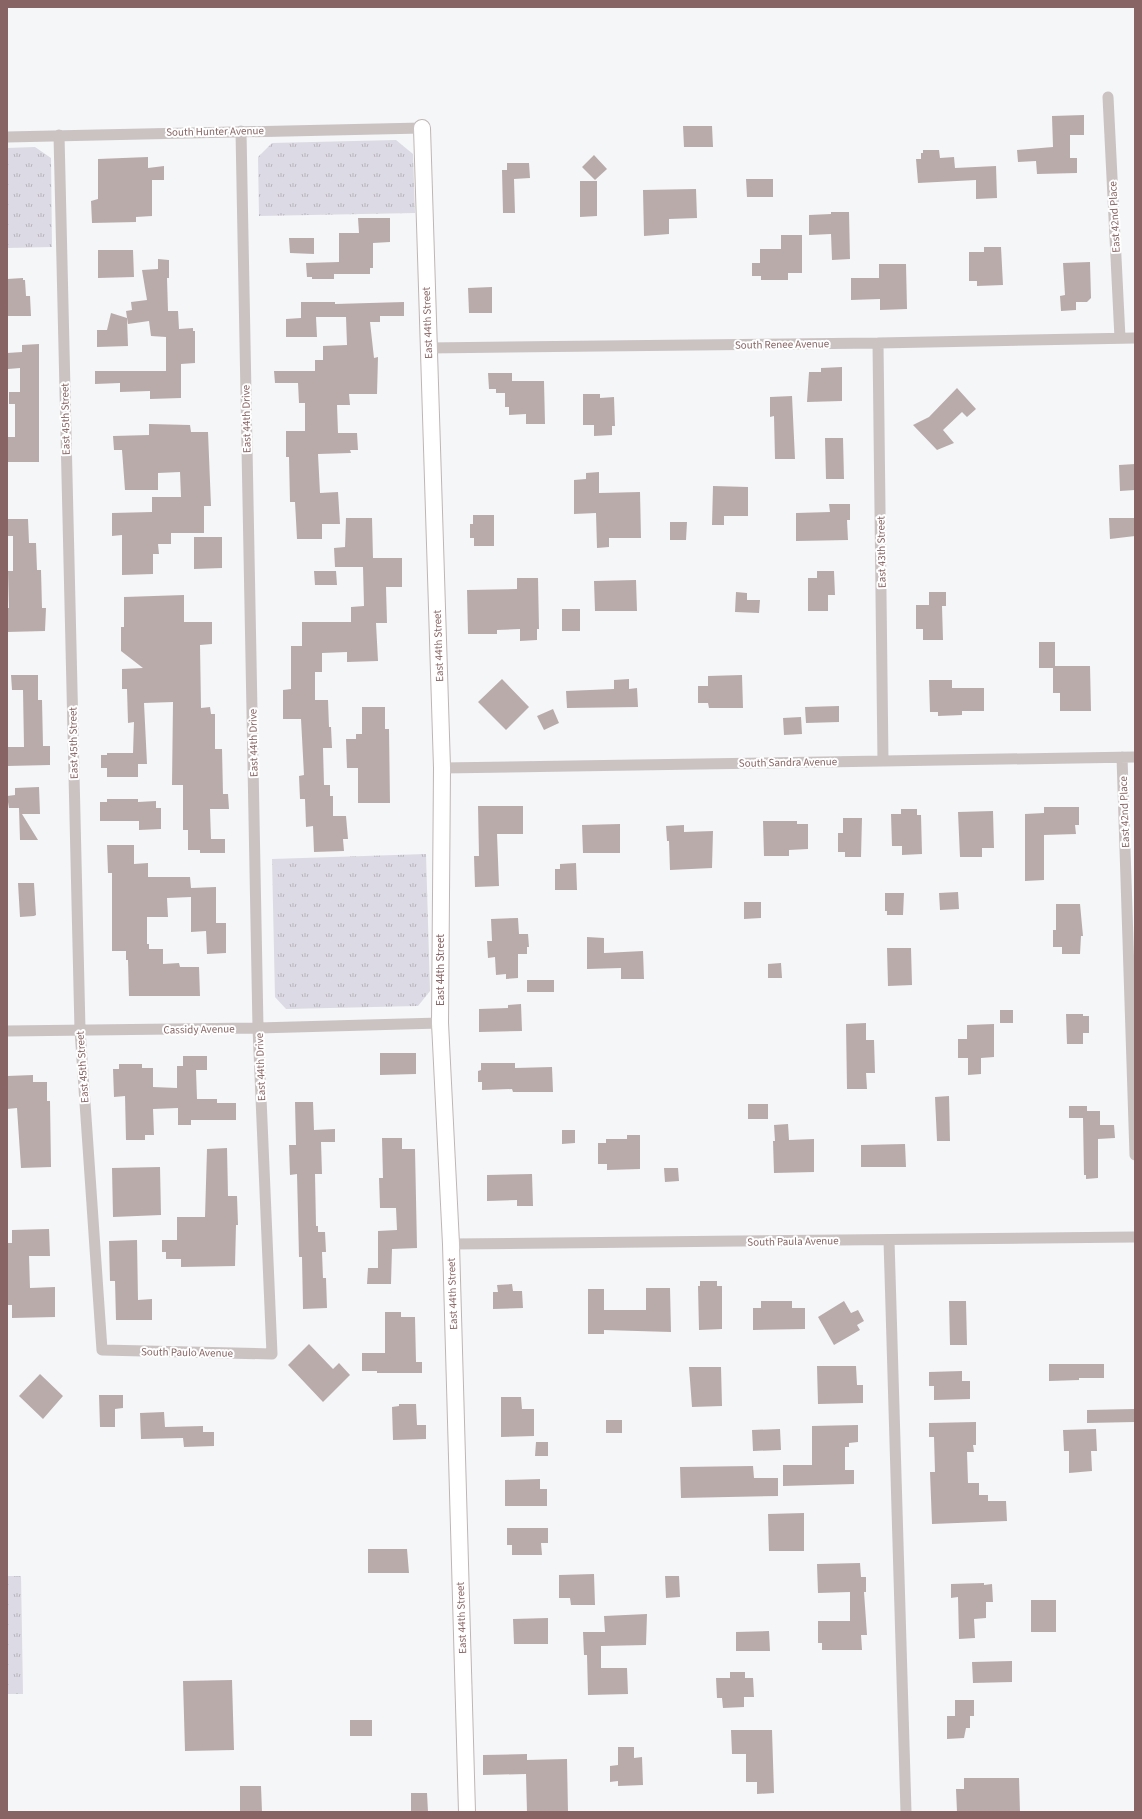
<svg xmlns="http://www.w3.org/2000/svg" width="1142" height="1819" viewBox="0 0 1142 1819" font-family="'Source Sans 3',sans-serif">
	<defs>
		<pattern id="grass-tufts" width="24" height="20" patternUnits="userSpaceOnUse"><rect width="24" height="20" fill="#dcdae4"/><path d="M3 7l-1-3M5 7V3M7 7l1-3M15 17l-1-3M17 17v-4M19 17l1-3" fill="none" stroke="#b8b4bc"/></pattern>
	</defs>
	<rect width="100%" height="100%" fill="#f5f6f8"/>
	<path fill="url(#grass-tufts)" d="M396 140 413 154 415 213 259 216 258 157 272 143Z
		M35 147 51 158 52 247 7 248V148Z
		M426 854 430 991 418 1006 286 1009 275 997 272 859Z
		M7 1576H21L23 1694H7Z"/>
	<path fill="#baabab" d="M1084 115V135H1070V158H1077V173L1037 174 1036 161 1018 162 1017 150 1053 147 1052 116Z
		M683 126H712L713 147H684Z
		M923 150H939L940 158 954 157 955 168 996 166 997 198 976 199V180L918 183 916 159H921V153H923Z
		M594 155 607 169 595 180 582 167Z
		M148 157V168L164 166V180H152V216L136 217V222L92 223 91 201 98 199V159Z
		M507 163H529L530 178 514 179 515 213H503L502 170H507Z
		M746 179H773V197H747Z
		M580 181H597V216L580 217Z
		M696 189 697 218 669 219V234L644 236 643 190Z
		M831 212H849L850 259 832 260 831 234 809 235V215L831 214Z
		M358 218H390V242L373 243V268H370V274H334V279H312V277H307L306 263 339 262V233H359Z
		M781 235H802V273H788V280H761V276H752V263H760V249H781Z
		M289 238H314V254L290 253Z
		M984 247H1001L1003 285 977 286V281H969V252H984Z
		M98 250H133L134 277 98 278Z
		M158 259 169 260V278H167L168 311H178L179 329 193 328V331H195V363L181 364V398L150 399V391L120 392V383L95 384V371H166V337L151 336 149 321 128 324 126 311 132 310 131 302 147 300 142 270 158 269Z
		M1090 262 1091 298 1087 302H1076V310L1061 311 1060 296 1065 295 1063 263Z
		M879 264H906L907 309 880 310V299L851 300V278H879Z
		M23 278V280H25L26 296H30L31 316H7V279Z
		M492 287V313H469L468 288Z
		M301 302H335V304L404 302V316H380V322H370L374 358 378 357 377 394H349L350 405H337L338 433H357L358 450H350L351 453 318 454 320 493 338 492 340 524H322V539H297L295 502H290L289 457H286V431H305V403H299L298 383H275L274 371H315V360H323V346L347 345 346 317H316L317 337H286V319L301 318Z
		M111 313 127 318 128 346 97 347V330H107Z
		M39 344V462H8V437H15V404H9V392H20V368L8 369 7 353 22 352V345Z
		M842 367V401L807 402 809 372H821V368Z
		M488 373H512V381H544L545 424H526V414L509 415V407H505V393H496V389H489Z
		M957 388 976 409 967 417 962 412 943 430 954 443 937 450 913 425 929 417Z
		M583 394H600V398L614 397 615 426H612V435L594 436V425H583Z
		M792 396 795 459H775L774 416 770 417V397Z
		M149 424 190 425 191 432H208L211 506H204V533H171V544H158L159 554H153V574L122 575V535L112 536V513L152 512V497H181L180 472 158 473V490H125L122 450H114L113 436 149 435Z
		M825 438H843L844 479H826Z
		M1135 464V490L1120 491 1119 465Z
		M599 472V493L640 492 641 538H609V547L597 548 596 513 574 514V480L586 479V473Z
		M713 486 748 487V516H724V525H712Z
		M829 504H850V520H847L848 540 796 541V513L830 512Z
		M473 515H494V546H474V538H470V524H473Z
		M346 518H372L373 558H402V587H386L387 623H376L378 661 347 662V652L322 653V672H315V700H328L329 727H331L332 748H323L324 785H330V796H333V816H346L348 839H343L344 851 314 852 313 826 306 827 305 799H300L299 776 304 775 301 719H283V690L291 689V646H302V622H351V607L364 606 363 567H335L334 548 345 547Z
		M1109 518H1134L1135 536 1110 539Z
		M7 519H28L29 543H36L37 570H41L42 608H46L45 631 7 632V608H9L8 571H13V536H7Z
		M670 522H687L686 540H670Z
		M194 537H222V568L194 569Z
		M314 571H336L337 585H315Z
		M817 571H834L835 595H828V611H808V578H817Z
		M517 578H538L539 629H537V640L520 641V629L497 630V634H468L467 590 517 589Z
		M636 580 637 611H595L594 581Z
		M736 592 747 593V600H760L759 613 735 612Z
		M929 592H946V606H942L943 640H923V629H916V605H929Z
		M184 595V622H212V644L200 645 201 708 210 707 211 714H215V749H222L223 794H228L229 809H210L211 839H225V853H200V850H188V830H183V785H172L173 702 144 703 147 764H138V777H107V768H101V755H107V753H133L134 722 128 723 127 689H122V669L143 668 121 651V627H124V597Z
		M562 609H580V631H562Z
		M1039 642H1055V666H1090L1091 711H1060V693H1053V668H1039Z
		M11 675H38V700H42L43 746H50V765L7 766V747H24L23 690H12Z
		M742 675 743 708H709L708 703H698V686H708V676Z
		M502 679 529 707 506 730 478 702Z
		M629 679V689L637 688 638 707 567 708 566 691 614 689V680Z
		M929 680H952V688H984V711H962V715L938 716V712H930Z
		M839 706V722L806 723 805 707Z
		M362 707H385V729H389L390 803H358V768H347L346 739H356V734H362Z
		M553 709 559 723 544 730 537 716Z
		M801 717 802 734 784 735 783 718Z
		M39 787 40 814H22L38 840H20L19 808H9L7 796 15 795V788Z
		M107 799H138V802L156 801V808H161V829L139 830V821H100V802H107Z
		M478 806H523V834H497L499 886 475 887 474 856H479Z
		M1044 807H1079V825H1075L1076 834 1044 835V880L1025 881V814L1044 813Z
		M901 809H917V815H921L922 854 902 855V846H892L891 814H901Z
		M993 811 994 848H982V857H960L958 812Z
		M843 818H862L861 857H845V852H838V833H843Z
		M763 821H797V824H808V849L789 850V856H764Z
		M620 824V853H583L582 825Z
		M684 825V832L713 831 712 868 670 870 669 841H667L666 826Z
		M107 845H134V864L148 863V877H190L191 888 216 887V923H226V953L207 954 206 931 191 932V897L167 898 168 917H147V944H149V949H163V964L179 963 180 967H199L200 996H129L128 960H126V951H112V873H108Z
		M576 863 577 890H555V869H560V864Z
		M18 883H34L36 915 34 916 20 917Z
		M958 892 959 909 940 910 939 893Z
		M885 893H904L903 915H887V911H885Z
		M744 902H761V918L744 919Z
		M1056 904H1080L1083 936H1081L1080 954H1062V947H1053V930H1056Z
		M518 918 519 934H528L529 947H527V954H518V978L506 979V974L496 975 495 957 488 958 487 941H492L491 919Z
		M587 937 604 938V953L643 951 644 979H621V968L587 969Z
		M887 948H911L912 985 888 986Z
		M781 963 782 978H768V964Z
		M527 980H554V992H527Z
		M521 1004 522 1031 479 1032V1009L508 1008V1005Z
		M1000 1010H1013V1023H1000Z
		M1066 1014H1083V1016H1089V1033H1083V1044H1067Z
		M866 1023V1040H874L875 1073H866L867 1089H847L846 1024Z
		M994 1024V1057L981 1058V1074L968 1075V1058H958V1039H967V1025Z
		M380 1053H416V1074L380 1075Z
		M183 1056H207V1070H196L197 1099H217V1103H236V1120H191V1125H178V1108L153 1109 154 1135H145V1140H126L125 1096 114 1097 113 1069H119V1064H142V1068H153V1087L177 1088V1066H183Z
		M481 1063H515V1068L552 1067 553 1092H513L512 1089 482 1090V1082H478V1071L481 1070Z
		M33 1075V1082H47V1101H50L51 1167 21 1168 17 1108 7 1109V1076Z
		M949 1096 950 1141H937L935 1097Z
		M295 1102H313L314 1130 335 1129V1142H321L322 1174H315L316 1226H318V1232H325L326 1252H322L323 1278H326L327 1308 303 1309 302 1257H299L297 1174 290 1175 289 1145H296Z
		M748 1104H768V1119H748Z
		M1069 1106H1087V1111H1100V1125H1114L1115 1138 1098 1139V1178L1086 1179V1175H1084L1083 1118H1069Z
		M788 1124 789 1140 814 1139V1172L774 1173 773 1141H775L774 1125Z
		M562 1130H575V1143L562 1144Z
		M627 1135H640V1169L607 1170V1164H598V1143H606V1139H627Z
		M382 1138H402V1149H415L417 1248 392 1249 391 1284H367L368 1268H378V1231L397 1230 396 1208H380L379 1178H383Z
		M905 1144 906 1167H861V1145Z
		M227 1148 228 1196H237L238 1225H236L235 1266 181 1267V1259H166V1252H162V1240H177V1217H205L207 1149Z
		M160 1167 161 1215 113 1217 112 1168Z
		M664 1168H678L679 1181 665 1182Z
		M532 1174 533 1206H517V1200L487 1201V1175Z
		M49 1229 50 1256H29L30 1288 55 1287V1317L12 1318V1305H7V1243H12V1230Z
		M137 1240 138 1300 152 1299V1320H116L115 1281H110L109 1241Z
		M700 1281H717V1286H722V1329L699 1330 698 1286H700Z
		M512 1284 513 1291H522L523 1308 493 1309V1292H498L497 1285Z
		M646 1288H670L671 1332 604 1330V1334H588V1289H604V1310H646Z
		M761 1301H792V1308H805V1329L753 1330V1308H761Z
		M844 1301 851 1313 858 1310 864 1321 857 1325 860 1330 834 1345 818 1317Z
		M949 1301H966L967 1345H950Z
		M385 1312H401V1317H415L416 1362H422V1373H377V1371H362V1353H385Z
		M309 1344 333 1369 339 1363 350 1375 323 1402 288 1365Z
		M1049 1364H1104V1378H1079V1380L1049 1381Z
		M817 1366H856L857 1385H863V1403L818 1404Z
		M689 1367H721L722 1406 692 1407Z
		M962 1371V1381H970V1399L934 1400V1386H929V1372Z
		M40 1374 63 1396 43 1419 19 1396Z
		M99 1395H123V1408L115 1409V1427H100Z
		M501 1397H521L522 1409H534V1436L501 1437Z
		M399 1404H416L417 1425H426V1439L393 1440 392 1407 399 1406Z
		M1135 1409V1422L1087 1423V1410Z
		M164 1412 165 1427 203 1426V1432H214V1446L184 1447 183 1438 141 1439 140 1413Z
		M606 1420H622V1433H606Z
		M976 1422V1445H973L974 1452H967L968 1483H979V1495H988V1501H1006L1007 1521 932 1524 930 1472H935L934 1437H929V1423Z
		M858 1425V1442L849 1443V1447H845V1470H854V1484L783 1486V1465H812V1426Z
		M780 1429 781 1450 753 1451 752 1430Z
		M1096 1429 1097 1451H1091L1092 1471 1069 1473V1451H1064L1063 1430Z
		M536 1442H548V1456H535Z
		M753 1466 754 1478H778V1496L681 1498 680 1467Z
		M540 1479V1489H547V1506H505V1480Z
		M804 1513V1551H769L768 1514Z
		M507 1528H548V1543H541L542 1555H512V1545H507Z
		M368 1549H407L409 1573H368Z
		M860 1563 861 1577H866V1592H864L867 1635H861L862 1650H822V1643H818V1621H850V1592L818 1593 817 1564Z
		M594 1574 595 1605H571L570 1598H559V1575Z
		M665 1576H679L680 1597 666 1598Z
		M984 1583V1585L992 1584 993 1602H986V1618L974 1619 975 1638 959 1639 958 1597 951 1598V1584Z
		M1031 1600H1056V1632H1031Z
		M647 1614 646 1645 601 1646V1668H627L628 1694 588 1695 587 1655H584L583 1632H605L604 1616Z
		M548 1618V1644H514L513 1619Z
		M769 1631 770 1651H736V1632Z
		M1012 1661V1682L973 1683 972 1662Z
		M730 1672H745V1678H753L754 1697H744V1707L723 1708 722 1698H717L716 1678H730Z
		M232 1680 234 1750 185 1751 183 1681Z
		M955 1700H974V1716H970V1728H966L964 1738 947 1739V1716H955Z
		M350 1720H372V1736H350Z
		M731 1730H772L774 1793 757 1794V1782H746V1754H732Z
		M618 1747H634V1758L642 1757 643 1785 618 1786V1781L610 1782V1766L618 1765Z
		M527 1754V1760L567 1759 568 1812H527L526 1774 483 1775V1755Z
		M964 1778H1019L1020 1812H957L956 1789H964Z
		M240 1786H261L262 1812H240Z
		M411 1793H427L428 1812H411Z"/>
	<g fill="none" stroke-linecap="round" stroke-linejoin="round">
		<g stroke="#c0b5b4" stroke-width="18">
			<path id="secondary" d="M422 128 442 768 440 1023 451 1244 467 1812"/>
		</g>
		<path stroke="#cbc2c2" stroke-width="11" d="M1108 97 1120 338
			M59 135 80 1030 102 1350 272 1354 258 1028 241 131
			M7 137 422 128
			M878 343 883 761
			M428 348 878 343 1135 338
			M1122 757 1135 1155
			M442 768 1135 757
			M7 1031 258 1028 440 1023
			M889 1240 906 1812
			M451 1244 1135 1237"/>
		<use href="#secondary" stroke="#fff" stroke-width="16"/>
	</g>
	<g text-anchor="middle" stroke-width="4" stroke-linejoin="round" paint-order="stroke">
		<g font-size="11" fill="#886564" stroke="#fff">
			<text transform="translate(215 131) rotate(-1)" y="4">South Hunter Avenue</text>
			<text transform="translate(1114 217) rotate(-93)" y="4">East 42nd Place</text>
			<text transform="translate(427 323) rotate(-92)" y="4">East 44th Street</text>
			<text transform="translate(782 344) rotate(-1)" y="4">South Renee Avenue</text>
			<text transform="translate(65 419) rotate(-91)" y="4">East 45th Street</text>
			<text transform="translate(246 419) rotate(-91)" y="4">East 44th Drive</text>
			<text transform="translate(881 552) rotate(-91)" y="4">East 43th Street</text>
			<text transform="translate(438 646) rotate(-92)" y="4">East 44th Street</text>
			<text transform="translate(73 743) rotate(-91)" y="4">East 45th Street</text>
			<text transform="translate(253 743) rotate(-91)" y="4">East 44th Drive</text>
			<text transform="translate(788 762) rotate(-1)" y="4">South Sandra Avenue</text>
			<text transform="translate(1124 812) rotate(-92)" y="4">East 42nd Place</text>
			<text transform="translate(440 970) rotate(-90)" y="4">East 44th Street</text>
			<text transform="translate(199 1029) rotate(-1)" y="4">Cassidy Avenue</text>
			<text transform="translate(82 1067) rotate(-94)" y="4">East 45th Street</text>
			<text transform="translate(260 1067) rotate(-92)" y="4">East 44th Drive</text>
			<text transform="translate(793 1241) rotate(-1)" y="4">South Paula Avenue</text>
			<text transform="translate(452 1294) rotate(-92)" y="4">East 44th Street</text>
			<text transform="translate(187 1352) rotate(1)" y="4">South Paulo Avenue</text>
			<text transform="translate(461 1618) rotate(-92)" y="4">East 44th Street</text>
		</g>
	</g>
	<rect width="1142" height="1819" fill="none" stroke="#886564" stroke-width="16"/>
</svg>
